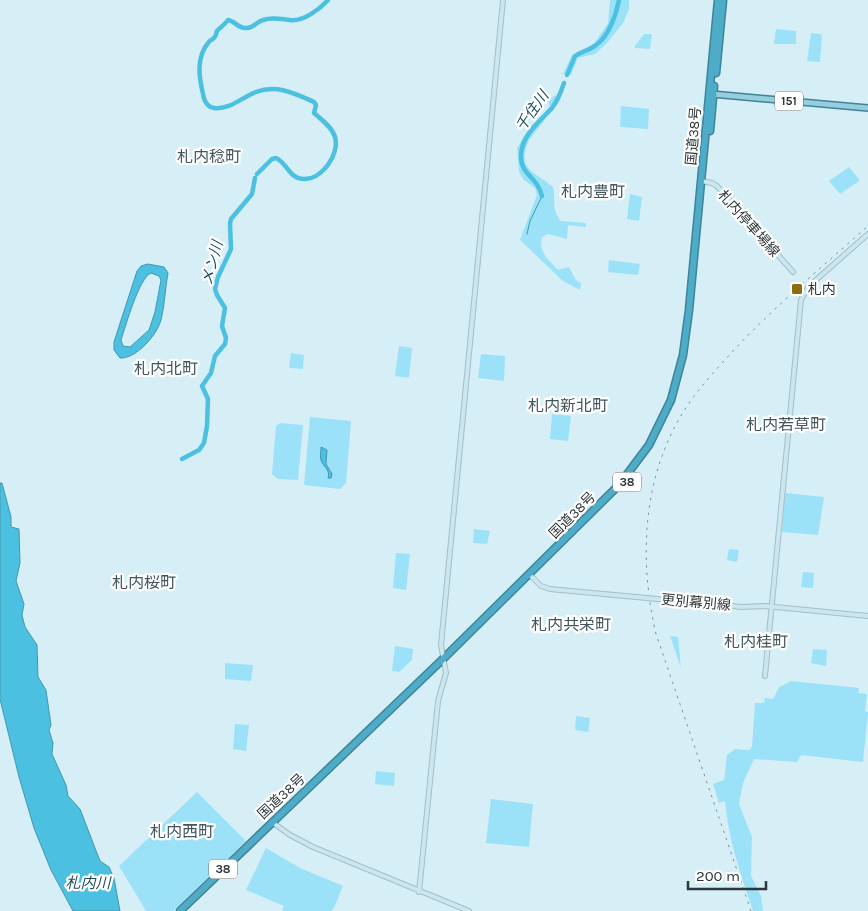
<svg xmlns="http://www.w3.org/2000/svg" width="868" height="911" viewBox="0 0 868 911" font-family="Karla,'Noto Sans JP',sans-serif">
	<rect width="100%" height="100%" fill="#d6eef6"/>
	<path fill="#9be2f9" d="M610 0H629V9L623 23 607 43 595 54 578 58 571 75 563 74 572 55 594 44 608 23Z
		M776 29 796 31V44H774Z
		M811 33 822 34 820 62 807 61Z
		M644 34H652L650 49 635 48V46Z
		M555 95 561 99 529 140C516 171 535 171 553 187 556 200 551 209 561 221L586 223V227L568 225 567 239 548 234 542 237C538 252 549 260 558 270L569 267 576 280 581 283 580 290 563 281 520 240 537 195 535 188 523 179 519 172 517 148 529 128 550 107 548 101Z
		M621 106 649 109 648 129 620 127Z
		M849 167 859 179V181L840 194 829 181Z
		M630 194 642 197 639 221 627 219Z
		M609 260 640 264 638 275 608 272Z
		M399 346 412 348 409 378 395 376Z
		M291 353 304 355 303 369 289 368Z
		M481 354 505 356 504 381 478 378Z
		M552 414 571 416 568 441 550 439Z
		M310 417 351 421 346 483 340 489 304 485Z
		M280 423 303 425 298 480 278 479 272 474 276 426Z
		M785 493 824 497 818 535 782 532Z
		M474 529 490 531 487 544 473 543Z
		M729 549 739 550 737 562 727 560Z
		M396 553 410 554 406 590 393 588Z
		M803 572 814 573 813 588 801 587Z
		M670 636 678 637 681 668Z
		M395 646 413 649 412 660 399 672 392 671Z
		M813 649 827 650 826 666 811 663Z
		M225 663 253 665 251 681 225 679Z
		M791 681 859 688 858 693 867 694 865 711 868 712 863 762 801 755 797 762 754 759 743 783 739 804 752 837 751 876 761 896 763 911H753C741 875 728 839 725 801L719 803 713 784 724 780 727 755 735 749 749 750 752 747 755 703H764L765 698 773 699 779 687Z
		M576 716 590 718 588 732 575 730Z
		M235 724 249 725 246 751 233 749Z
		M376 771 395 773 394 786 375 784Z
		M197 792 246 841 173 911H146L119 866Z
		M491 799 533 804 529 847 486 843Z
		M266 848 300 868 343 886 334 908 331 911H282L284 906 246 890Z"/>
	<path fill="#4cc0e1" stroke="#4397af" fill-rule="evenodd" d="M148 264 164 267 168 273C165 288 165 305 161 320 157 335 136 359 120 358L114 350V342L137 271 141 266ZM151 273 159 276 161 280 155 312 149 330 130 347 123 346 121 340C126 325 139 278 151 273Z
		M321 447 327 450 326 464 332 474 331 478H328C330 471 326 469 323 464 319 459 321 453 321 447Z
		M0 483H2L11 517V527L19 529 20 563 16 581 24 604 22 615 25 627 37 645 38 677 46 690 51 725 49 730 53 743 52 754 66 785 68 796 80 809 100 861 109 867 114 878 120 911H73L51 870 34 828 19 777 0 699Z"/>
	<g fill="none" stroke-linecap="round" stroke-linejoin="round">
		<path stroke="#4397af" stroke-width="1" d="M527 234 530 221 542 196"/>
		<path stroke="#4cc0e1" stroke-width="4.5" d="M567 75 575 56C581 52 590 50 596 45 609 36 616 15 619 0
			M257 174 272 159 276 158C287 163 289 178 303 179 322 180 340 154 335 137 332 127 321 119 314 113L316 105 314 102C296 94 277 84 256 92 242 97 230 110 214 108 206 107 204 100 203 94 199 77 196 58 208 43 211 39 211 41 214 38 217 34 215 36 217 31 220 28 225 24 228 20 235 21 238 28 245 28 253 29 256 22 263 20 272 17 280 19 290 20 303 22 320 9 328 0
			M542 196C538 179 526 177 522 164 516 140 538 123 552 108 558 100 561 92 564 83
			M182 459 199 450 204 443 207 426 208 399 202 386 211 373 215 356 225 344 226 338 222 326 225 308 217 295 215 289 218 277 231 249 230 224 231 219 252 194 255 178"/>
		<g stroke="#a7bec6" stroke-width="6">
			<path id="secondary" d="M701 181 712 183 717 186 793 272
				M529 574 541 586 550 589 636 597
				M667 600 742 607 765 606 868 616
				M765 676 801 300 808 287 868 234
				M272 822 290 835 313 847 469 911
				M419 892 438 701 446 673 441 645 503 0"/>
		</g>
		<g stroke="#428397" stroke-width="8">
			<path id="primary" d="M712 94 868 108"/>
		</g>
		<g stroke="#428397" stroke-width="9">
			<path id="highway" d="M716 73 723 0
				M710 131 714 86
				M180 911 443 659 619 485 649 445 671 400 683 355 689 310 718 0"/>
		</g>
		<use href="#secondary" stroke="#cae6ef" stroke-width="4"/>
		<use href="#primary" stroke="#94cedf" stroke-width="5"/>
		<use href="#highway" stroke="#4dadc9" stroke-width="6"/>
		<path stroke="#819197" stroke-width="1" stroke-dasharray="2.5 5" stroke-linecap="butt" d="M751 911 656 634C639 561 642 480 682 414 696 391 714 372 732 352 774 307 822 267 868 226"/>
		<g stroke="#a7bec6" stroke-width="6" stroke-linecap="butt">
			<path id="secondary-bridge" d="M636 597 667 600"/>
		</g>
		<use href="#secondary-bridge" stroke="#cae6ef" stroke-width="4"/>
	</g>
	<rect fill="#8e6d10" stroke="#fff" stroke-width="2" x="791" y="283" width="12" height="12" rx="2.5"/>
	<g text-anchor="middle" stroke-width="4.5" stroke-linejoin="round" paint-order="stroke">
		<g fill="#fff" stroke="#6c7274" stroke-width="1">
			<rect x="775" y="91.5" width="28" height="19" rx="4"/>
			<rect x="613" y="472.5" width="28" height="19" rx="4"/>
			<rect x="209" y="859.5" width="28" height="19" rx="4"/>
		</g>
		<g font-size="12" font-weight="bold" fill="#2d3639">
			<text x="789" y="105">151</text>
			<text x="627" y="486">38</text>
			<text x="223" y="873">38</text>
		</g>
		<g font-size="14" fill="#2d3639" stroke="#fff">
			<text transform="translate(693 136) rotate(-85)" y="5">国道38号</text>
			<text transform="translate(749 223) rotate(48)" y="5">札内停車場線</text>
			<text transform="translate(572 515) rotate(-45)" y="5">国道38号</text>
			<text transform="translate(696 602) rotate(5)" y="5">更別幕別線</text>
			<text transform="translate(281 796) rotate(-43)" y="5">国道38号</text>
		</g>
		<g font-size="14" fill="#2d3639" stroke="#fff" text-anchor="start">
			<text x="808" y="294">札内</text>
		</g>
		<g font-size="15" font-style="italic" fill="#1d4e5d" stroke="#fff">
			<text transform="translate(532 111) rotate(-55)" y="5">千住川</text>
			<text transform="translate(212 263) rotate(-75)" y="5">メン川</text>
			<text x="88" y="888">札内川</text>
		</g>
		<g font-size="16" fill="#41565d" stroke="#fff">
			<text x="209" y="162">札内稔町</text>
			<text x="593" y="197">札内豊町</text>
			<text x="166" y="374">札内北町</text>
			<text x="568" y="411">札内新北町</text>
			<text x="786" y="430">札内若草町</text>
			<text x="144" y="588">札内桜町</text>
			<text x="571" y="630">札内共栄町</text>
			<text x="756" y="647">札内桂町</text>
			<text x="182" y="837">札内西町</text>
		</g>
	</g>
	<path d="M688 881v8h78v-8" fill="none" stroke="#2d3639" stroke-width="2.5"/>
	<text x="696" y="881" font-size="15" fill="#2d3639" stroke="#ffffff" stroke-width="4" paint-order="stroke">200 m</text>
</svg>
